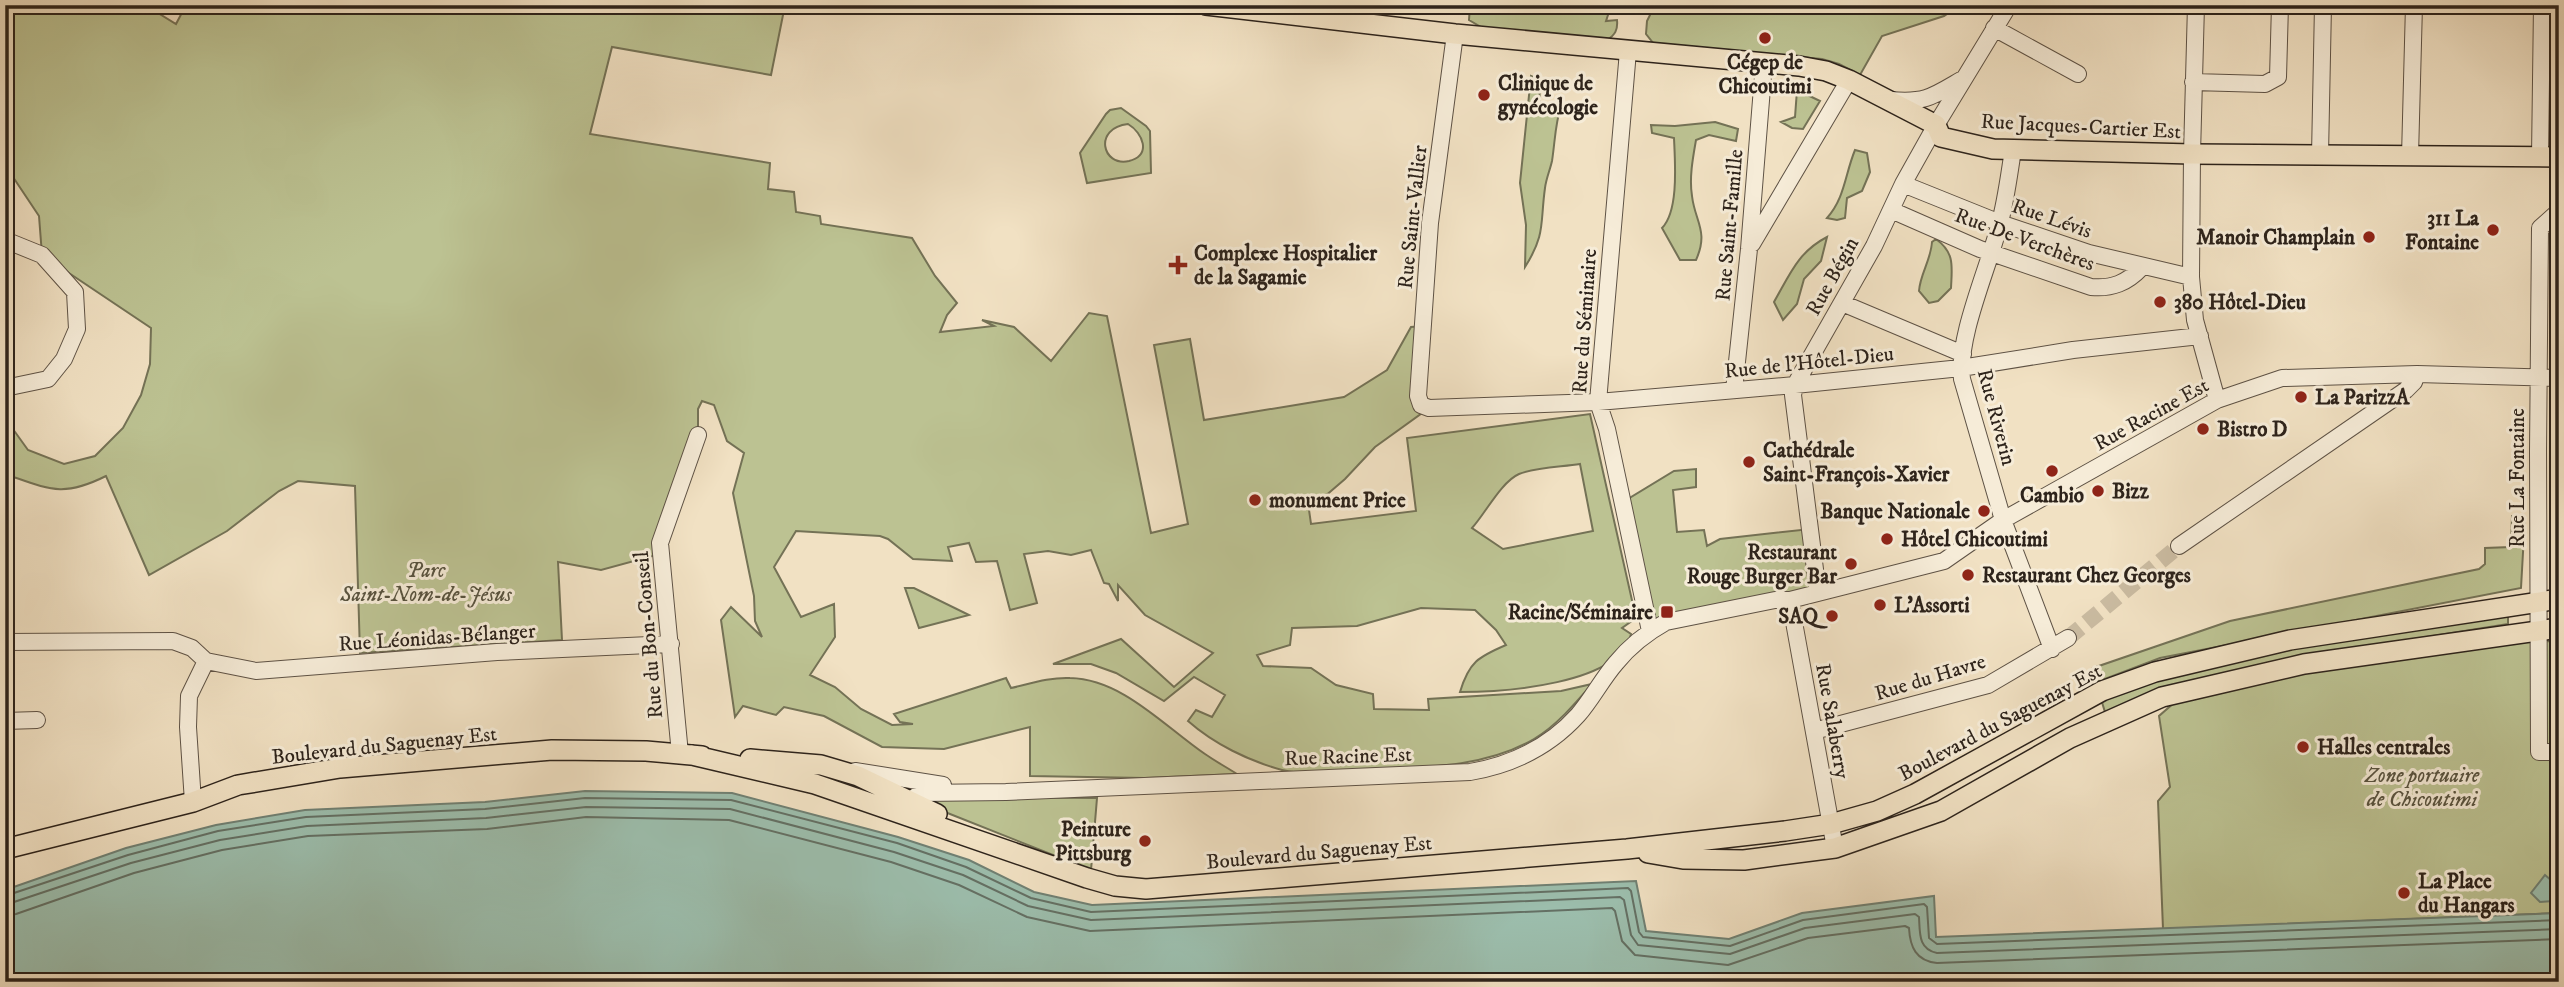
<svg xmlns="http://www.w3.org/2000/svg" width="2564" height="987" viewBox="0 0 2564 987" font-family="'IM FELL DW Pica',serif">
	<rect width="100%" height="100%" fill="#f1e1c3"/>
	<filter id="stains"><feTurbulence type="fractalNoise" baseFrequency=".00286" numOctaves="4"/><feColorMatrix values="0 0 0 0 .2 0 0 0 0 .09 0 0 0 0 .02 0 0 0 .5 -.17"/></filter>
	<radialGradient id="worn" r=".72"><stop offset=".6" stop-color="#630" stop-opacity="0"/><stop offset="1" stop-color="#630" stop-opacity=".3"/></radialGradient>
	<path fill="#bcc292" stroke="#747256" stroke-width="2" fill-rule="evenodd" d="M5 5H145L176 24 186 5H376L381 10 388 5H785L771 75 612 47 590 134 770 163 768 189 794 192 796 212 820 216 821 224 912 238 935 276 957 303 947 315 940 332 994 326 982 320 1014 327 1051 361 1089 313 1107 316 1151 533 1188 524 1154 345 1190 339 1204 420 1344 397 1387 370 1411 327 1423 326 1418 396 1429 408 1375 447 1345 479 1309 510 1311 524 1416 511 1407 438 1590 414 1636 618 1622 628 1631 634C1621 685 1501 692 1460 692 1469 662 1478 657 1506 645L1496 630 1475 610 1421 608 1357 626 1292 628 1290 645 1257 655 1263 666 1311 668 1336 685 1373 694 1374 709 1429 710 1428 699 1561 691 1592 684C1575 704 1556 726 1534 739 1481 770 1415 767 1356 770 1333 772 1305 776 1282 770 1249 761 1214 744 1188 721L1196 710 1212 717 1225 695 1194 677 1164 701 1116 673 1091 664H1053L1121 639 1174 687 1213 653 1145 615 1118 585V601L1109 584 1104 583 1091 550 1071 555 1048 551 1024 554 1037 603 1010 610 997 561 976 562 969 543 948 547 952 561 913 559 888 539 880 536 796 531 774 567 801 617 834 604 835 637 810 675 835 687 861 709 892 725 913 724 900 722 894 714 1006 678 1011 688C1029 684 1050 677 1070 678 1122 679 1164 726 1205 754 1215 761 1226 767 1237 774L1145 778 1030 776V727L944 749 882 747 824 716 784 707 776 715 743 706 735 717 721 620 731 607 762 637 755 621 754 596 733 493 744 453 727 441 714 405 702 401 698 409V435L660 554 601 570 558 562 562 640 360 653 355 486 298 481 279 491 227 531 149 575 106 476C62 498 49 489 5 474V418L28 450 64 464 95 456 123 428 141 395 150 364 151 328 42 255 39 216 5 165ZM1580 464 1593 531 1503 549 1472 528C1485 514 1501 482 1519 474 1537 467 1561 467 1580 464Z
		M1470 5H1606L1608 15 1606 21 1617 20C1618 30 1615 35 1607 40L1481 27 1469 20Z
		M1665 5H1960L1944 16 1882 36 1860 75 1839 64 1822 59 1654 44 1646 34 1647 21 1652 11H1660Z
		M1531 76 1539 80 1540 105 1561 106C1555 124 1555 142 1552 161 1550 170 1546 179 1545 188 1540 223 1546 234 1525 267L1526 225 1520 183Z
		M1797 90 1820 101 1803 129 1792 128 1781 122 1795 117Z
		M1121 108 1146 126 1150 131 1151 173 1087 183 1080 153 1106 114 1110 110ZM1128 124C1143 133 1152 155 1129 161 1102 167 1093 128 1128 124Z
		M1715 122 1738 129 1736 141 1709 135 1696 140C1693 157 1689 178 1692 196 1695 222 1709 231 1696 260H1680L1662 228C1679 211 1675 162 1674 138L1652 133 1651 125 1675 126Z
		M1855 150 1867 153 1870 172 1862 191 1847 198 1845 218 1837 220 1827 218C1845 198 1845 174 1855 150Z
		M1827 237 1821 261 1804 279 1797 304 1783 320 1774 302C1790 274 1798 252 1827 237Z
		M1936 239C1955 253 1952 266 1951 288L1938 301 1929 303 1919 291C1920 274 1931 260 1932 242Z
		M1696 469V487L1673 490 1677 532 1704 530 1707 546 1720 539 1810 529 1818 593 1650 631 1623 502 1674 471Z
		M2512 516 2525 517 2521 588 2160 658 2097 682 2093 668 2230 621 2479 569 2485 564V548L2511 547Z
		M905 588H914L969 615 919 628Z
		M2508 610V624L2364 647 2105 712 2101 699C2232 651 2372 633 2508 610Z
		M2559 641V913L2163 929 2158 801 2170 787 2159 716 2182 696 2342 665 2518 642Z
		M929 797 1097 798 1091 870 945 812 929 804Z"/>
	<path fill="#9cbead" stroke="#708073" stroke-width="2" d="M585 791 732 793 898 837 969 860 1034 892 1092 905 1636 881 1646 931 1729 939 1802 913 1934 896 1936 937 2559 913V982H5V890L126 848 216 825 305 810 485 802Z
		M2545 875 2559 887V896L2553 901 2540 902 2531 893Z"/>
	<g fill="none" stroke-linecap="round" stroke-linejoin="round">
		<path stroke="#647064" stroke-width="2" d="M5 896 128 855 218 831 306 817 485 809 585 798 731 800 897 843 966 867 1031 898 1091 912 1628 888 1631 891 1639 932 1643 937 1730 946 1803 920 1924 904 1927 907 1929 938 1937 944 2559 920
			M5 905 131 863 220 840 307 826 486 818 586 807 730 809 894 852 963 875 1028 906 1091 920 1620 897 1624 900 1631 935 1638 945 1730 954 1805 928 1915 914 1919 917C1920 933 1918 949 1937 953L2559 929
			M5 916 16 914 134 873 222 850 308 836 487 829 586 817 729 820 891 862 959 885 1027 917 1090 931 1612 908 1615 911 1622 941 1635 955 1728 965 1808 938 1905 926 1909 928C1910 947 1916 961 1937 963L2559 939"/>
		<path stroke="#cabba1" stroke-width="16" stroke-dasharray="16 8" stroke-linecap="butt" d="M2068 638 2179 546"/>
		<g stroke="#5e5245" stroke-width="18">
			<path id="minor" d="M2196 5 2192 154 2191 277 2195 320 2217 400
				M1994 28 2078 74
				M1455 34 1430 223 1418 396 1421 405 1429 408 1598 402 1795 385 1961 368 2073 350 2200 336
				M1628 51 1598 402 1607 429 1650 631
				M2193 82 2265 84 2278 77 2280 5
				M1891 100C1925 103 1932 97 1961 80
				M2013 150C2009 175 2006 201 1999 226 1988 269 1957 337 1962 379L2003 520 2052 649
				M2320 155 2323 5
				M2410 156 2414 5
				M2540 156 2542 5
				M1903 184 2000 223 2089 253 2191 277
				M1891 210 1980 249 2091 287C2112 289 2127 283 2142 267
				M2559 211 2540 228 2538 451 2539 752H2559
				M5 240 42 255 75 292 77 329 64 359 48 379 5 388
				M1752 244 1849 80
				M1842 303 1963 354
				M1734 390 1749 249 1764 63
				M2179 546 2406 390 2414 382 2417 374
				M1818 593 1793 395 1795 385 1874 246 1903 184 1936 125 2009 5
				M1790 600 1835 848
				M5 642 173 641 192 648 206 661
				M206 661 256 671 497 652 671 644
				M5 721 37 720
				M1814 731 1988 685 2068 638
				M680 754 660 543 698 435
				M855 771 943 785
				M193 802 188 727 189 696 206 661
				M902 805 921 793 1006 792 1470 772C1511 765 1549 747 1578 715 1592 699 1602 679 1616 663 1629 647 1648 632 1666 622L1775 600H1790L1944 561 2003 520 2217 400 2282 378 2417 374 2559 378"/>
		</g>
		<g stroke="#2d231b" stroke-width="22">
			<path id="major" d="M1206 5 1455 34 1799 66 1826 71 1849 80 1936 125 1941 137 1993 149 2192 154 2559 157
				M692 755 815 784 1087 878 1115 886 1146 889 1627 849 1785 831 1831 824 1877 811 1915 794 2102 691 2155 672 2290 640 2559 599
				M750 759 821 765 858 776 937 814
				M5 849 193 802 238 785 340 768 552 750 646 751 702 756
				M1648 853 1683 859 1744 860 1835 848 1941 811 2070 738 2162 697 2304 664 2559 628"/>
		</g>
		<use href="#minor" stroke="#f6ecd8" stroke-width="16"/>
		<use href="#major" stroke="#f1e1c3" stroke-width="19"/>
	</g>
	<g fill="#8f2418" stroke="#f6ecd8" stroke-width="2.5">
		<circle cx="1765" cy="38" r="7"/>
		<circle cx="1484" cy="95" r="7"/>
		<circle cx="2493" cy="230" r="7"/>
		<circle cx="2369" cy="237" r="7"/>
		<path d="M1174.5 254.5h7v7h7v7h-7v7h-7v-7h-7v-7h7z"/>
		<circle cx="2160" cy="302" r="7"/>
		<circle cx="2301" cy="397" r="7"/>
		<circle cx="2203" cy="429" r="7"/>
		<circle cx="1749" cy="462" r="7"/>
		<circle cx="2052" cy="471" r="7"/>
		<circle cx="2098" cy="491" r="7"/>
		<circle cx="1255" cy="500" r="7"/>
		<circle cx="1984" cy="511" r="7"/>
		<circle cx="1887" cy="539" r="7"/>
		<circle cx="1851" cy="564" r="7"/>
		<circle cx="1968" cy="575" r="7"/>
		<circle cx="1880" cy="605" r="7"/>
		<rect x="1660" y="605" width="14" height="14" rx="3.5"/>
		<circle cx="1832" cy="616" r="7"/>
		<circle cx="2303" cy="747" r="7"/>
		<circle cx="1145" cy="841" r="7"/>
		<circle cx="2404" cy="893" r="7"/>
	</g>
	<g text-anchor="middle" stroke-width="6" stroke-linejoin="round" paint-order="stroke">
		<g font-size="21" font-weight="bold" fill="#2d231b" stroke="#f6ecd8" text-anchor="start">
			<text x="1765" y="69" text-anchor="middle">Cégep de<tspan x="1765" dy="24">Chicoutimi</tspan></text>
			<text x="1498" y="90">Clinique de<tspan x="1498" dy="24">gynécologie</tspan></text>
			<text x="2479" y="225" text-anchor="end">311 La<tspan x="2479" dy="24">Fontaine</tspan></text>
			<text x="2355" y="244" text-anchor="end">Manoir Champlain</text>
			<text x="1194" y="260">Complexe Hospitalier<tspan x="1194" dy="24">de la Sagamie</tspan></text>
			<text x="2174" y="309">380 Hôtel-Dieu</text>
			<text x="2315" y="404">La ParizzA</text>
			<text x="2217" y="436">Bistro D</text>
			<text x="1763" y="457">Cathédrale<tspan x="1763" dy="24">Saint-François-Xavier</tspan></text>
			<text x="2112" y="498">Bizz</text>
			<text x="2052" y="502" text-anchor="middle">Cambio</text>
			<text x="1269" y="507">monument Price</text>
			<text x="1970" y="518" text-anchor="end">Banque Nationale</text>
			<text x="1901" y="546">Hôtel Chicoutimi</text>
			<text x="1837" y="559" text-anchor="end">Restaurant<tspan x="1837" dy="24">Rouge Burger Bar</tspan></text>
			<text x="1982" y="582">Restaurant Chez Georges</text>
			<text x="1894" y="612">L'Assorti</text>
			<text x="1653" y="619" text-anchor="end">Racine/Séminaire</text>
			<text x="1818" y="623" text-anchor="end">SAQ</text>
			<text x="2317" y="754">Halles centrales</text>
			<text x="1131" y="836" text-anchor="end">Peinture<tspan x="1131" dy="24">Pittsburg</tspan></text>
			<text x="2418" y="888">La Place<tspan x="2418" dy="24">du Hangars</tspan></text>
		</g>
		<g font-size="21" fill="#2d231b" stroke="#f6ecd8">
			<text transform="translate(2081 126) rotate(3)" y="7">Rue Jacques-Cartier Est</text>
			<text transform="translate(1412 217) rotate(-84)" y="7">Rue Saint-Vallier</text>
			<text transform="translate(2052 218) rotate(19)" y="7">Rue Lévis</text>
			<text transform="translate(1729 225) rotate(-85)" y="7">Rue Saint-Famille</text>
			<text transform="translate(2025 239) rotate(20)" y="7">Rue De Verchères</text>
			<text transform="translate(1832 276) rotate(-61)" y="7">Rue Bégin</text>
			<text transform="translate(1584 321) rotate(-86)" y="7">Rue du Séminaire</text>
			<text transform="translate(1809 362) rotate(-6)" y="7">Rue de l'Hôtel-Dieu</text>
			<text transform="translate(2151 414) rotate(-29)" y="7">Rue Racine Est</text>
			<text transform="translate(1997 417) rotate(75)" y="7">Rue Riverin</text>
			<text transform="translate(2517 478) rotate(-90)" y="7">Rue La Fontaine</text>
			<text transform="translate(648 635) rotate(-95)" y="7">Rue du Bon-Conseil</text>
			<text transform="translate(437 637) rotate(-4)" y="7">Rue Léonidas-Bélanger</text>
			<text transform="translate(1930 677) rotate(-17)" y="7">Rue du Havre</text>
			<text transform="translate(1833 721) rotate(80)" y="7">Rue Salaberry</text>
			<text transform="translate(2000 722) rotate(-28)" y="7">Boulevard du Saguenay Est</text>
			<text transform="translate(384 745) rotate(-6)" y="7">Boulevard du Saguenay Est</text>
			<text transform="translate(1348 756) rotate(-2)" y="7">Rue Racine Est</text>
			<text transform="translate(1319 852) rotate(-5)" y="7">Boulevard du Saguenay Est</text>
		</g>
		<g font-size="21" font-style="italic" fill="#58533f" stroke="#f6ecd8">
			<text x="426" y="577">Parc<tspan x="426" dy="24">Saint-Nom-de-Jésus</tspan></text>
			<text x="2422" y="782">Zone portuaire<tspan x="2422" dy="24">de Chicoutimi</tspan></text>
		</g>
	</g>
	<rect width="2564" height="987" fill="none" stroke="#f1e1c3" stroke-width="28"/>
	<rect x="7" y="7" width="2550" height="973" fill="none" stroke="#2d231b" stroke-width="3.5"/>
	<rect x="14" y="14" width="2536" height="959" fill="none" stroke="#2d231b" stroke-width="2"/>
	<rect width="100%" height="100%" filter="url(#stains)"/>
	<rect width="100%" height="100%" fill="url(#worn)"/>
</svg>
